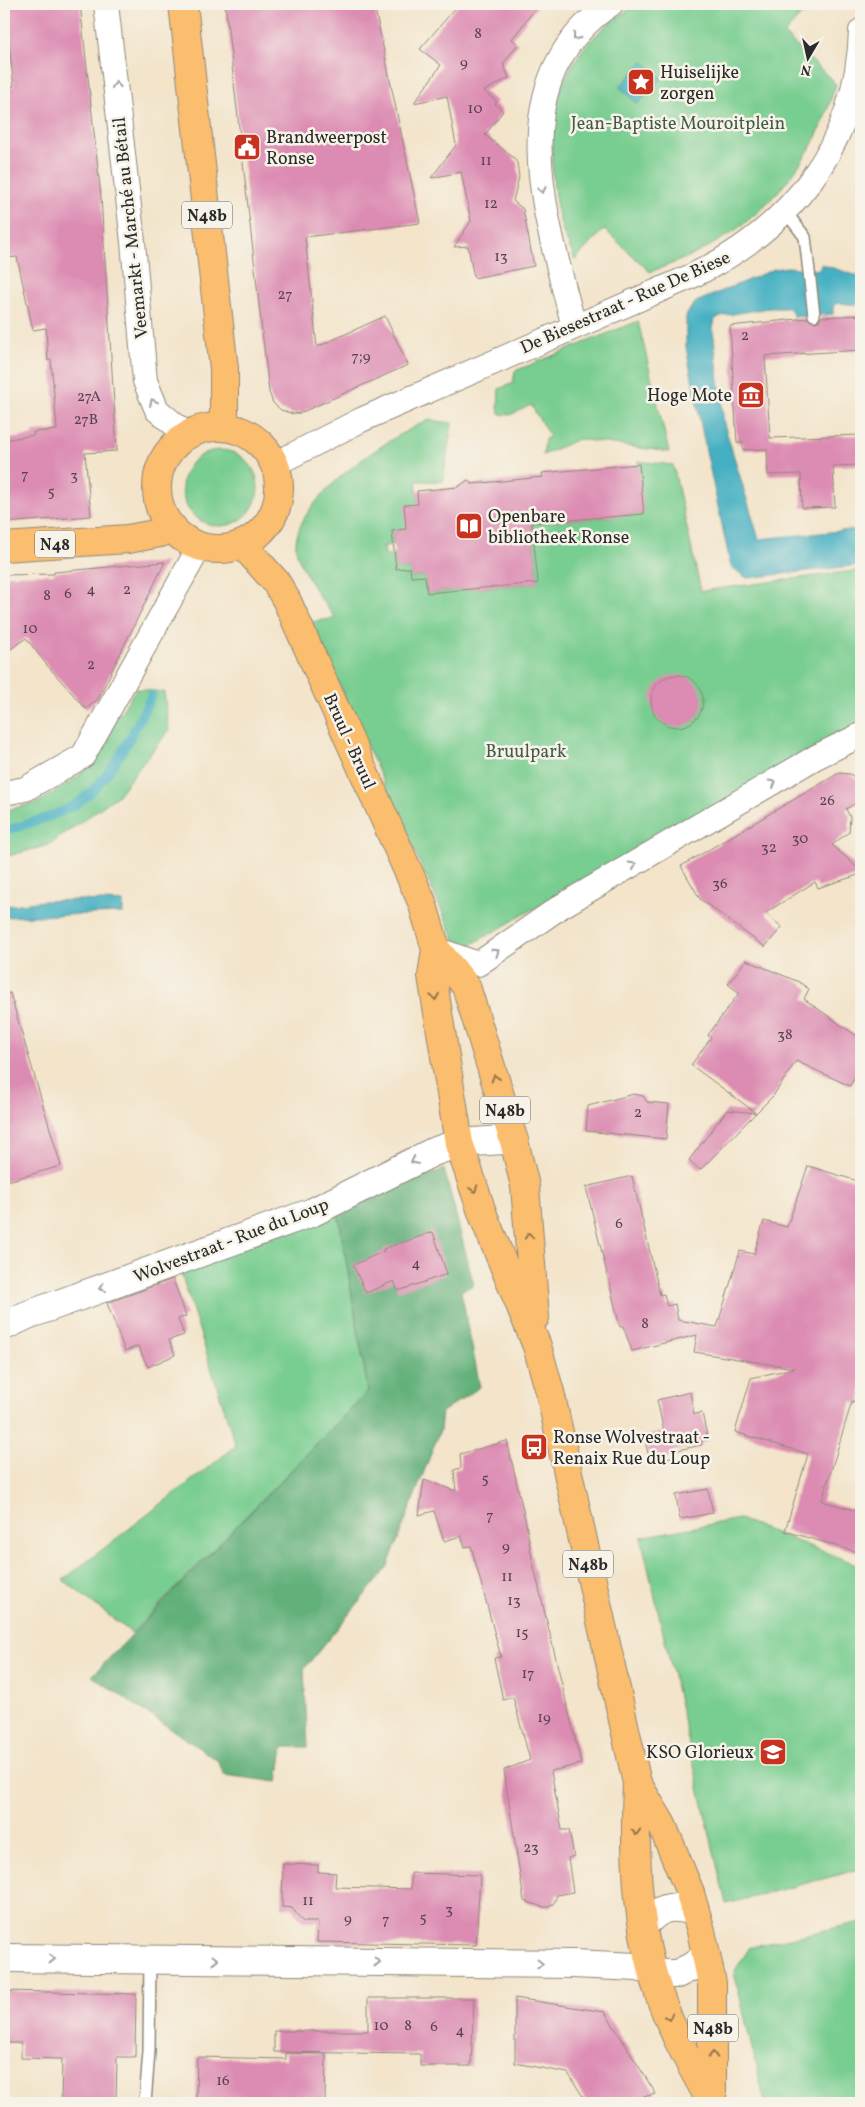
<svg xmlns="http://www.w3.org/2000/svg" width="865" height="2107" viewBox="0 0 865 2107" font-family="Vollkorn,serif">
	<rect width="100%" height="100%" fill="#f7f3e8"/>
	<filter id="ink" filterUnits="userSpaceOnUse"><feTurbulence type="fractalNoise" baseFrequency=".02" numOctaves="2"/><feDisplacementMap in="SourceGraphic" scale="10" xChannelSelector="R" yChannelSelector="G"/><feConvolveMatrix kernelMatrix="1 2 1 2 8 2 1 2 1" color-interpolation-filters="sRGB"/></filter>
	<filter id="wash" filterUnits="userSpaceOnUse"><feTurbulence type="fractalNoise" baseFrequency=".0096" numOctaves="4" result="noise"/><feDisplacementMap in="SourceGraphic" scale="20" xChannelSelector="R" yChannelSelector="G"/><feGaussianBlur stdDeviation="1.12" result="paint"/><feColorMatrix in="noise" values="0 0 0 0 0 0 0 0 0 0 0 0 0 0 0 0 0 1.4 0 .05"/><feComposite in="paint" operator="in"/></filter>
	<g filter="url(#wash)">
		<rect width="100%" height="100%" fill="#f3e4ca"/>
		<path fill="#78cd90" stroke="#527c5e" d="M638 4H811L784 34 836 84C829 105 822 128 810 148 787 187 753 222 713 244 694 256 671 264 650 272L604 229 575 260C572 251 567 241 563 232 550 190 547 127 562 86 576 49 606 22 638 4Z
			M638 321 669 452 578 439 543 455 545 439 550 437 531 405 510 415 500 414 498 408 499 389 513 383 515 371Z
			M429 420 452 423 443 481H416L419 509 406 529 392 531 393 545 384 546 385 555 394 554 396 569 410 568 411 577 425 576 427 593 538 583 532 523 643 514 638 461 673 465 701 591 861 570V722L460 951 311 622 336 618C324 606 297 564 296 548 292 500 390 436 429 420Z
			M182 488a38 38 0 1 1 76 0a38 38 0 1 1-76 0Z
			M136 689 164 692 169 730 117 796 49 845 4 857V811L39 802 79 776Z
			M338 1212 368 1391 132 1633 63 1580 236 1446 180 1270Z
			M739 1519 861 1566C861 1578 862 1590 861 1602 860 1627 851 1649 861 1672V1869L726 1904 641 1537Z
			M861 1922V2103H765L734 1972 750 1947Z"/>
		<path fill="#62b07a" stroke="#466e52" d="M444 1169 474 1285 461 1291 480 1387 442 1412 440 1430 387 1568 304 1669 308 1747H283L278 1782 224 1775 217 1760 92 1676 368 1391 338 1212Z"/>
		<path fill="#44b0c2" stroke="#386e76" d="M643 61 662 78 638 104 620 87Z
			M821 264 861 277V305L837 303 833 307V314L794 317 790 308H769L721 316 715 319 713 329 724 424 759 539 861 529V565L747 578 731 567 705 446 686 347V316L692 306 696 302 774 269 787 267 819 270Z
			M80 900 123 902V913L4 917V906L43 901Z"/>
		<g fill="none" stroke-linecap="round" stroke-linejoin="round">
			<path stroke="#44b0c2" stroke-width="9" d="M4 831C25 825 49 818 69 808 108 788 133 732 152 695"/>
		</g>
		<g id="blocks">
			<path fill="#dc8bb2" d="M4 4H80L101 197 117 451 85 453 91 516 4 523V440L34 435 33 432 57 430 51 360 48 361 46 328 33 330 17 257 6 258 4 247V88L14 86Z
				M225 4H374L420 223 305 237 317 347 385 316 408 365 300 413 293 414 281 410 273 403 269 392Z
				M459 4H539L512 39 518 44 503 64 509 78 484 91 497 102 495 104 503 111 485 135 514 158 517 163 519 177 513 201 523 209 534 266 474 278 468 246 454 247 471 221 461 172 431 178 456 145 447 96 414 103 441 65 420 49Z
				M861 315V350L765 356 770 438 861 435V465L833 466 835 507 802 508 801 474 768 475 767 449 743 450V442L737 443 730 326 807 318 814 322 819 321 821 317Z
				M639 464 644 514 532 523 538 583 427 593 425 576 411 577 410 568 396 569 392 531 406 529 404 505 418 504 417 491 458 487 468 480 472 484 543 477 542 473Z
				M165 562 98 699 86 709 46 664 26 638 4 654V575L54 574V572Z
				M651 701a26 26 0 1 1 52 0a26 26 0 1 1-52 0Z
				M839 773 850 774 861 782V800L846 809 850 817 849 832 832 845 861 871V874L818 888 815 882 765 913 782 927 765 947 700 899 681 866Z
				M746 960 799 982 809 989 804 999 861 1039V1066L850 1086 796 1061 773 1096 756 1113 691 1065 711 1038 708 1035 739 993 728 984Z
				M10 993 61 1166 4 1182V994Z
				M634 1094 643 1096 647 1102 669 1104 666 1139 586 1131 588 1106Z
				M727 1110 756 1113 700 1170 689 1160Z
				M808 1166 861 1182V1404L852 1401 822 1501 861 1512V1553L785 1531 808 1454 735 1432 751 1378 794 1368 694 1352 697 1335 632 1351 623 1326 620 1327 586 1187 632 1176 660 1295 664 1294 667 1306 675 1304 678 1320 717 1327 740 1251 754 1254 764 1221 787 1227Z
				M433 1232 447 1274 398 1291 394 1281 366 1293 353 1265 384 1251 383 1249Z
				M173 1279 186 1316 178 1319 184 1335 169 1340 175 1355 148 1367 138 1346 125 1351 107 1303Z
				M690 1392 694 1414 702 1413 708 1440 701 1441 702 1445 673 1451 675 1456 650 1462 644 1436 664 1432 657 1400Z
				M507 1441 526 1523 532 1559 581 1764 551 1771 562 1830H569L574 1856 568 1858 573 1892 557 1895 554 1903 549 1907H543L524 1901 504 1770 530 1760 513 1697 503 1700 494 1658 501 1657 471 1546 465 1547 461 1536 444 1541 434 1511 419 1515 424 1480 456 1491 454 1470 461 1468 460 1454Z
				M708 1489 713 1513 680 1519 676 1495Z
				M283 1864 318 1865V1872L336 1873 335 1887 411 1889V1873L480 1875 476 1945 317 1942 318 1922H303L292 1908 282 1907Z
				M4 1991 136 1994 135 2057H117L116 2103H61L62 2059 21 2058V2043H4Z
				M368 1998H474L471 2066H420V2054L274 2052V2031H368Z
				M515 1998 605 2012 656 2094 617 2103H587L568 2073 515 2063Z
				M286 2053 326 2054 325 2103 196 2102 197 2057 286 2059Z"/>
		</g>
	</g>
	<g filter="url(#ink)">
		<use href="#blocks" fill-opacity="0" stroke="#8f887a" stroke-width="1"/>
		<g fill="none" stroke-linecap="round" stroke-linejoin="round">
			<g stroke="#8f887a" stroke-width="14">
				<path id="service" d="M785 211 805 237 814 315
					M145 2103 149 2051 150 1959"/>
			</g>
			<g stroke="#8f887a" stroke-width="26">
				<path id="minor" d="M106 4 133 242 145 381 157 410 187 435
					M574 327C547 219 497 81 611 4
					M275 464 361 420 692 276C792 228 857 144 861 31
					M4 793 25 789 83 756 200 546
					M436 949 478 964 560 907 816 757 861 735"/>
			</g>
			<g stroke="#8f887a" stroke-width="30">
				<path id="tertiary" d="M4 1326 25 1316 313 1212 433 1152 459 1143 503 1140 514 1141
					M643 1926C661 1906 669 1905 695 1911
					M4 1958 573 1964 637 1967 664 1974H677L697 1964 705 1954"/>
			</g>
			<g stroke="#8f887a" stroke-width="30">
				<path id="primary" d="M183 4 224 369V427
					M157 488a61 61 0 1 1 122 0a61 61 0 1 1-122 0Z
					M243 545 276 582 287 601 422 902 436 949 466 986 514 1141 525 1186 535 1317
					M4 547 128 539 160 533 173 528
					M436 949 432 976 459 1143 483 1215 537 1346 550 1392 637 1783C634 1853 636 1927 659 1994 672 2032 692 2068 712 2103
					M637 1783 662 1825 689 1890 701 1931 712 1983V2101"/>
			</g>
			<use href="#service" stroke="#fff" stroke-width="11"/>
			<use href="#minor" stroke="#fff" stroke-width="24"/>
			<use href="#tertiary" stroke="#fff" stroke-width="28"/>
			<use href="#primary" stroke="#fbbd6e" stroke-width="28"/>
		</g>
		<defs><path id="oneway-chevron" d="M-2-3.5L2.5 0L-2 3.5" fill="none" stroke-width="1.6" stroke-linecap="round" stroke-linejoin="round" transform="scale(1.25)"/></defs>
		<g stroke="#a0a0a0">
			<use href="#oneway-chevron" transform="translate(576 37) rotate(128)"/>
			<use href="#oneway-chevron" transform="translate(116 85) rotate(-96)"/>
			<use href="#oneway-chevron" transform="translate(542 190) rotate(79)"/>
			<use href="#oneway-chevron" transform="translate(153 402) rotate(-115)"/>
			<use href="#oneway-chevron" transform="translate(773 783) rotate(-30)"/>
			<use href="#oneway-chevron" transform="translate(633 865) rotate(-30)"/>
			<use href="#oneway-chevron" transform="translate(496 952) rotate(-35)"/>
			<use href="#oneway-chevron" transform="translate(414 1161) rotate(153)"/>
			<use href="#oneway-chevron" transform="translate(102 1288) rotate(160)"/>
			<use href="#oneway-chevron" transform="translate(52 1959) rotate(1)"/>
			<use href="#oneway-chevron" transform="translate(215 1960) rotate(1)"/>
			<use href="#oneway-chevron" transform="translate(377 1962) rotate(1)"/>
			<use href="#oneway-chevron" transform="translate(540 1964) rotate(1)"/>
		</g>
		<g stroke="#93744c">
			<use href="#oneway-chevron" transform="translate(435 997) rotate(81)"/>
			<use href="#oneway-chevron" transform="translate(495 1078) rotate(-107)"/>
			<use href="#oneway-chevron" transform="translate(474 1189) rotate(72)"/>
			<use href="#oneway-chevron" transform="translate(529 1236) rotate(-93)"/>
			<use href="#oneway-chevron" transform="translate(636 1832) rotate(88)"/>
			<use href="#oneway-chevron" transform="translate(669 2017) rotate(67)"/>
			<use href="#oneway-chevron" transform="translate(713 2055) rotate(-89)"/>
		</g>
	</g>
	<defs>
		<g id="sight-square" transform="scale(1.4375)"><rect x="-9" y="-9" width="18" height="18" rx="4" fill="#c8321e" stroke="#f7f3e8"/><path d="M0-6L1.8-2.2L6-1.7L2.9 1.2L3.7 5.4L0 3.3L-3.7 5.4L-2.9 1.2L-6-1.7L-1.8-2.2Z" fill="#fff"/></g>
		<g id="civic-square" transform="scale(1.4375)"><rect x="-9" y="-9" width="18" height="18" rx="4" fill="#c8321e" stroke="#f7f3e8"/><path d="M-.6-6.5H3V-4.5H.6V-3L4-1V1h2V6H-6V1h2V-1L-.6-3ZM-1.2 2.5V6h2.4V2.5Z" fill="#fff"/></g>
		<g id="museum-square" transform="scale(1.4375)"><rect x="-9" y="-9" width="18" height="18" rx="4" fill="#c8321e" stroke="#f7f3e8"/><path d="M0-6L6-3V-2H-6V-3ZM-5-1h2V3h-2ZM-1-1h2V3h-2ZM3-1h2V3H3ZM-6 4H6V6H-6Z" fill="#fff"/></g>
		<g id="library-square" transform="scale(1.4375)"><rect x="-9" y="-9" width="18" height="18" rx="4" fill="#c8321e" stroke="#f7f3e8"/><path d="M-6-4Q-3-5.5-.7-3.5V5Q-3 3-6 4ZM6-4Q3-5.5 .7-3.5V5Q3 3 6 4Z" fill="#fff"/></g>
		<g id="bus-square" transform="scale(1.4375)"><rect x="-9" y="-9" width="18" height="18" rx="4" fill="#c8321e" stroke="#f7f3e8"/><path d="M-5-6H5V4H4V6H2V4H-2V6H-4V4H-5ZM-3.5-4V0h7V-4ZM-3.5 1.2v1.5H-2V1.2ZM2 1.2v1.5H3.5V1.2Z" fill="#fff"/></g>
		<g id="school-square" transform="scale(1.4375)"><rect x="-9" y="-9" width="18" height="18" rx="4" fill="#c8321e" stroke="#f7f3e8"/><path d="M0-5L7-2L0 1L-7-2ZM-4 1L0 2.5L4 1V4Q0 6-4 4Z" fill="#fff"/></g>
	</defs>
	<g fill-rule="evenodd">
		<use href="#sight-square" x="641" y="82"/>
		<use href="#civic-square" x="247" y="147"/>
		<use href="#museum-square" x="751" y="395"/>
		<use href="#library-square" x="469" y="526"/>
		<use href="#bus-square" x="534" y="1447"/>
		<use href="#school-square" x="773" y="1752"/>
	</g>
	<g text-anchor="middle" stroke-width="5" stroke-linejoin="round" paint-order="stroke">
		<g font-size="15" fill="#57434d">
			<text x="478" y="38">8</text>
			<text x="464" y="67">9</text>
			<text x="475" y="113">10</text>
			<text x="486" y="165">11</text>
			<text x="491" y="208">12</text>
			<text x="501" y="261">13</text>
			<text x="285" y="299">27</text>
			<text x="745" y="340">2</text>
			<text x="361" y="361">7;9</text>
			<text x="89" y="401">27A</text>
			<text x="86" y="424">27B</text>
			<text x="25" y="479">7</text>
			<text x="74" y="480">3</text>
			<text x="51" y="496">5</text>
			<text x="91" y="594">4</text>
			<text x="127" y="594">2</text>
			<text x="68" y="598">6</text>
			<text x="47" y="600">8</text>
			<text x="30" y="633">10</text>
			<text x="91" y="669">2</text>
			<text x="827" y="805">26</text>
			<text x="800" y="843">30</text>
			<text x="769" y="852">32</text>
			<text x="720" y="888">36</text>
			<text x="785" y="1039">38</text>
			<text x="638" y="1117">2</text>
			<text x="619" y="1228">6</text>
			<text x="416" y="1268">4</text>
			<text x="645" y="1328">8</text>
			<text x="485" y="1483">5</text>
			<text x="490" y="1520">7</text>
			<text x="506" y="1551">9</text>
			<text x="507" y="1581">11</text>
			<text x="514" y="1605">13</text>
			<text x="522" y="1637">15</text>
			<text x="528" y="1678">17</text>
			<text x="544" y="1722">19</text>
			<text x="531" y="1852">23</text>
			<text x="308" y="1905">11</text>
			<text x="449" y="1914">3</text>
			<text x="423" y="1922">5</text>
			<text x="348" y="1923">9</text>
			<text x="386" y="1924">7</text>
			<text x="381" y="2030">10</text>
			<text x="408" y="2030">8</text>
			<text x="434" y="2031">6</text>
			<text x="460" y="2035">4</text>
			<text x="223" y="2085">16</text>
		</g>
		<g fill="#f7f3e8" stroke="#686764" stroke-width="1">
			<rect x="182" y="201.5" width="50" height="27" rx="4"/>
			<rect x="35" y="530.5" width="40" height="27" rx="4"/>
			<rect x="480" y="1096.5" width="50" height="27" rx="4"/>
			<rect x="563" y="1550.5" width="50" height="27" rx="4"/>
			<rect x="688" y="2014.5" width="50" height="27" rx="4"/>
		</g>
		<g font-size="16" font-weight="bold" fill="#2b2b2b">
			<text x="207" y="221">N48b</text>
			<text x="55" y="550">N48</text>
			<text x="505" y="1116">N48b</text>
			<text x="588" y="1570">N48b</text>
			<text x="713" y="2034">N48b</text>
		</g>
		<g font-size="18" fill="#2b2b2b" stroke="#f7f3e8" text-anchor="start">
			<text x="660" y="78">Huiselijke<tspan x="660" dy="21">zorgen</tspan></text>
			<text x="266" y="143">Brandweerpost<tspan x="266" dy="21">Ronse</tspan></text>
			<text x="732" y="401" text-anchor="end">Hoge Mote</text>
			<text x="488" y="522">Openbare<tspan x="488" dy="21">bibliotheek Ronse</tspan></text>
			<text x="553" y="1443">Ronse Wolvestraat -<tspan x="553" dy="21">Renaix Rue du Loup</tspan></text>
			<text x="754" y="1758" text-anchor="end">KSO Glorieux</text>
		</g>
		<g font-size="18" fill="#425c49" stroke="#f7f3e8">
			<text x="678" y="129">Jean-Baptiste Mouroitplein</text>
			<text x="526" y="757">Bruulpark</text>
		</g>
		<g font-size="18" fill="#2b2b2b" stroke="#f7f3e8">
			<text transform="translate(130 228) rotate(-96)" y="6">Veemarkt - Marché au Bétail</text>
			<text transform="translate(625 302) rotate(-24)" y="6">De Biesestraat - Rue De Biese</text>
			<text transform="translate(350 741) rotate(66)" y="6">Bruul - Bruul</text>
			<text transform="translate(231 1240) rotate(-21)" y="6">Wolvestraat - Rue du Loup</text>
		</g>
	</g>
	<rect width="865" height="2107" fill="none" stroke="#f7f3e8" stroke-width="20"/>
	<g transform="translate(808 58) rotate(189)" stroke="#f7f3e8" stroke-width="4" paint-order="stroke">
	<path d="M0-4L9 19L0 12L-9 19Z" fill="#2b2b2b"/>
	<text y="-8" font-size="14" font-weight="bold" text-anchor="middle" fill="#2b2b2b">N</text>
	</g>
</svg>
